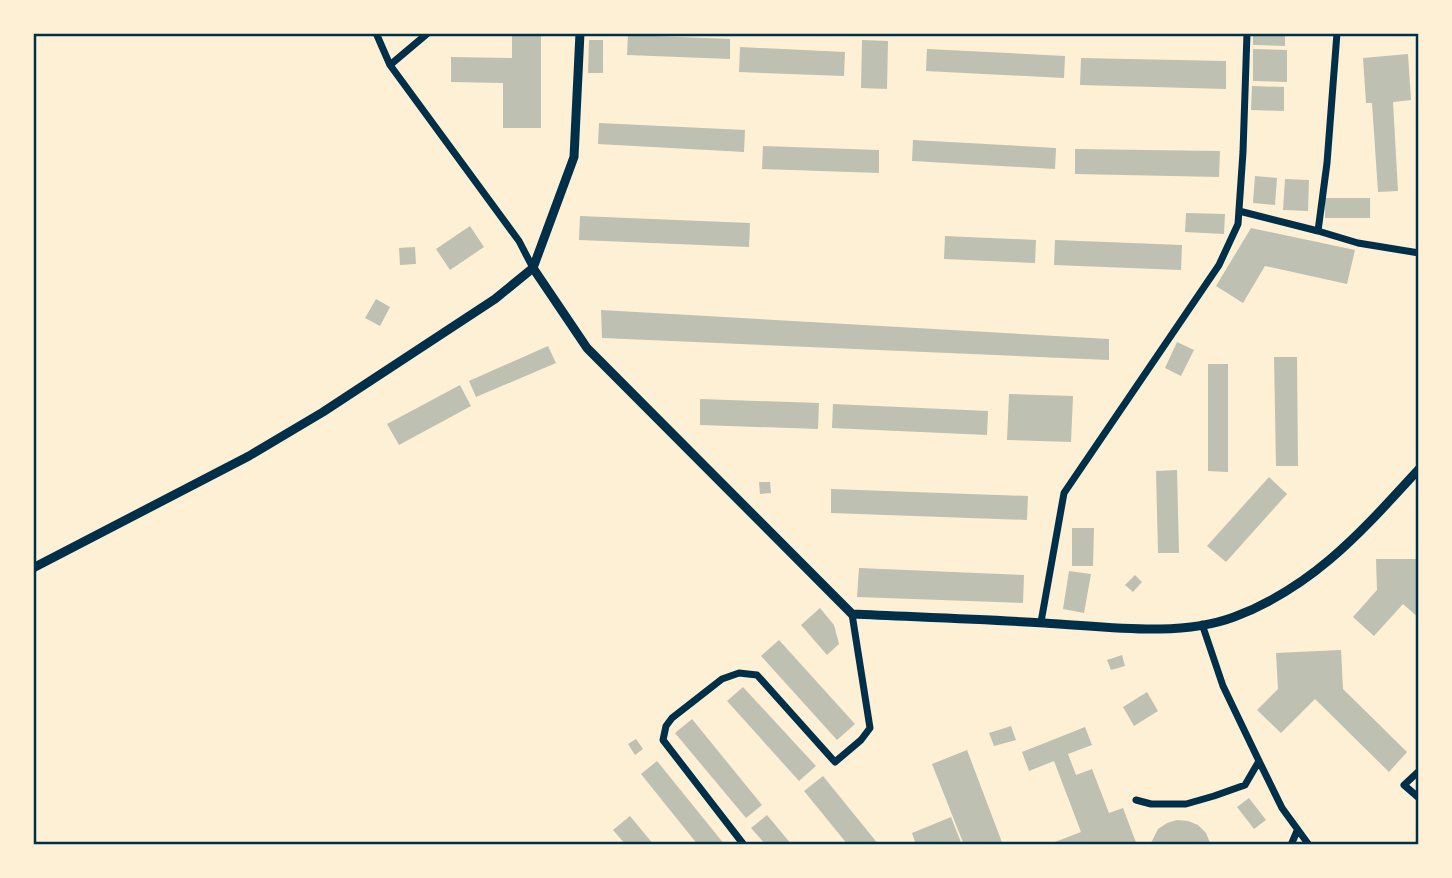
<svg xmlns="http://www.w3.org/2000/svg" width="1452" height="878" viewBox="0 0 1452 878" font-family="Manrope,sans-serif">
	<rect width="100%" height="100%" fill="#fdf0d5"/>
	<path fill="#bec0b2" d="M512 33H541V128H503V83L451 82V57L512 58Z
		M1253 33H1285V46L1253 45Z
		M628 35 730 39V59L627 55Z
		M589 40H603V73H588Z
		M862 40 888 41 887 89 861 88Z
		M740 47 845 52 844 76 739 72Z
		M927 49 1065 56 1064 78 926 71Z
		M1253 49 1287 50V82L1253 81Z
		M1408 54 1411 100 1393 102 1398 191 1378 192 1372 103H1366L1363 58Z
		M1081 58 1226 61V89L1080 85Z
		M1252 86 1284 87V111L1251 110Z
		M599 123 745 130 744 152 598 144Z
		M913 140 1056 148 1055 169 912 161Z
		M763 146 879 150V173L762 169Z
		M1075 149 1220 151 1219 177 1075 174Z
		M1255 176 1277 178 1275 205 1253 203Z
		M1285 179 1309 180 1308 211 1283 210Z
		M1325 198H1370V218H1325Z
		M1186 213 1225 214 1224 234 1185 232Z
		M580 216 750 223 749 247 579 240Z
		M470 226 484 247 450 270 436 249Z
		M1251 228 1355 250 1347 284 1265 266 1243 303 1216 286Z
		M945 236 1036 240 1035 263 944 259Z
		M1055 240 1182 245 1181 270 1054 265Z
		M415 247 416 264 400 265 399 248Z
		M376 299 390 307 380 326 365 318Z
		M601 310 1109 339V360L602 338Z
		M1177 342 1194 350 1181 376 1165 368Z
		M548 346 556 363 476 397 469 381Z
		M1274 357H1297L1298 466H1276Z
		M1208 364H1228V472L1208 471Z
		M460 385 471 406 399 445 387 424Z
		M1009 394 1073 396 1071 442 1007 440Z
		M700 399 819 403 818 429 700 425Z
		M833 404 988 411 987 435 832 428Z
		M1177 470 1179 553H1158L1156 471Z
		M1269 477 1287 494 1226 562 1207 546Z
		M759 482H770L771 493 760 494Z
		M831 489 1028 496 1027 520 831 513Z
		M1072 528H1094L1093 566H1072Z
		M1376 559H1419V618L1403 604 1374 636 1353 617 1377 590Z
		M859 568 1024 575 1023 603 857 597Z
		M1069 571 1091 574 1084 613 1063 609Z
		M1135 575 1142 582 1133 592 1125 585Z
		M820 608 834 625 839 644 827 655 801 625Z
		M779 640 855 724 837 740 761 656Z
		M1341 650 1343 689 1407 752 1389 772 1315 699 1281 733 1257 710 1278 689 1276 653Z
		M1122 655 1125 666 1111 670 1107 660Z
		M743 687 816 766 799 781 727 701Z
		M1147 692 1158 711 1134 726 1123 707Z
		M692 719 762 805 746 818 675 733Z
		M1011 726 1016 740 994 746 989 733Z
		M1085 727 1092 745 1068 754 1076 775 1092 769 1109 813 1123 808 1137 845H1047L1081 832 1054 761 1029 771 1022 752Z
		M636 739 643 749 635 755 628 744Z
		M967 750 1003 845H964L932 764Z
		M657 761 725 845H698L641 774Z
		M823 776 879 845H848L804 791Z
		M1249 798 1266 820 1254 829 1237 807Z
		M767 815 792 845H766L751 828Z
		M630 816 654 845H626L613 830Z
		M951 817 962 845H916L912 833Z
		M1177 820 1188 821 1198 825 1206 833 1211 845H1150L1158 829 1167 823Z"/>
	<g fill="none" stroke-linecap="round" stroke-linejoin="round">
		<path stroke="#003049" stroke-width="7" d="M376 33 390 65 519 241 533 268
			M1337 33 1327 163 1318 231 1358 243 1419 253
			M390 65 428 33
			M1239 211 1318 231
			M1041 622 1064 493 1219 265 1238 224 1243 152 1247 33
			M1202 624 1223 686 1259 761 1282 808 1309 845
			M1419 771 1404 785 1419 798
			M1136 800 1151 804H1186L1214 796 1245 785 1259 761
			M744 845 663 740 666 726 672 718 722 679 739 673 757 675 835 762 861 740 870 728 852 614
			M1291 845 1297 831"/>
		<path stroke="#003049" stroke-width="9" d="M533 268 587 348 852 614C916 617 980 619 1044 623 1103 626 1178 638 1234 617 1314 587 1363 530 1419 469
			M33 568 249 456 323 412 495 299 533 268 574 157 580 33"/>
	</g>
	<rect width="1452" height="878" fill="none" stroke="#fdf0d5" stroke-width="70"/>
	<rect x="35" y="35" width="1382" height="808" fill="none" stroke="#003049" stroke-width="2.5"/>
</svg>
